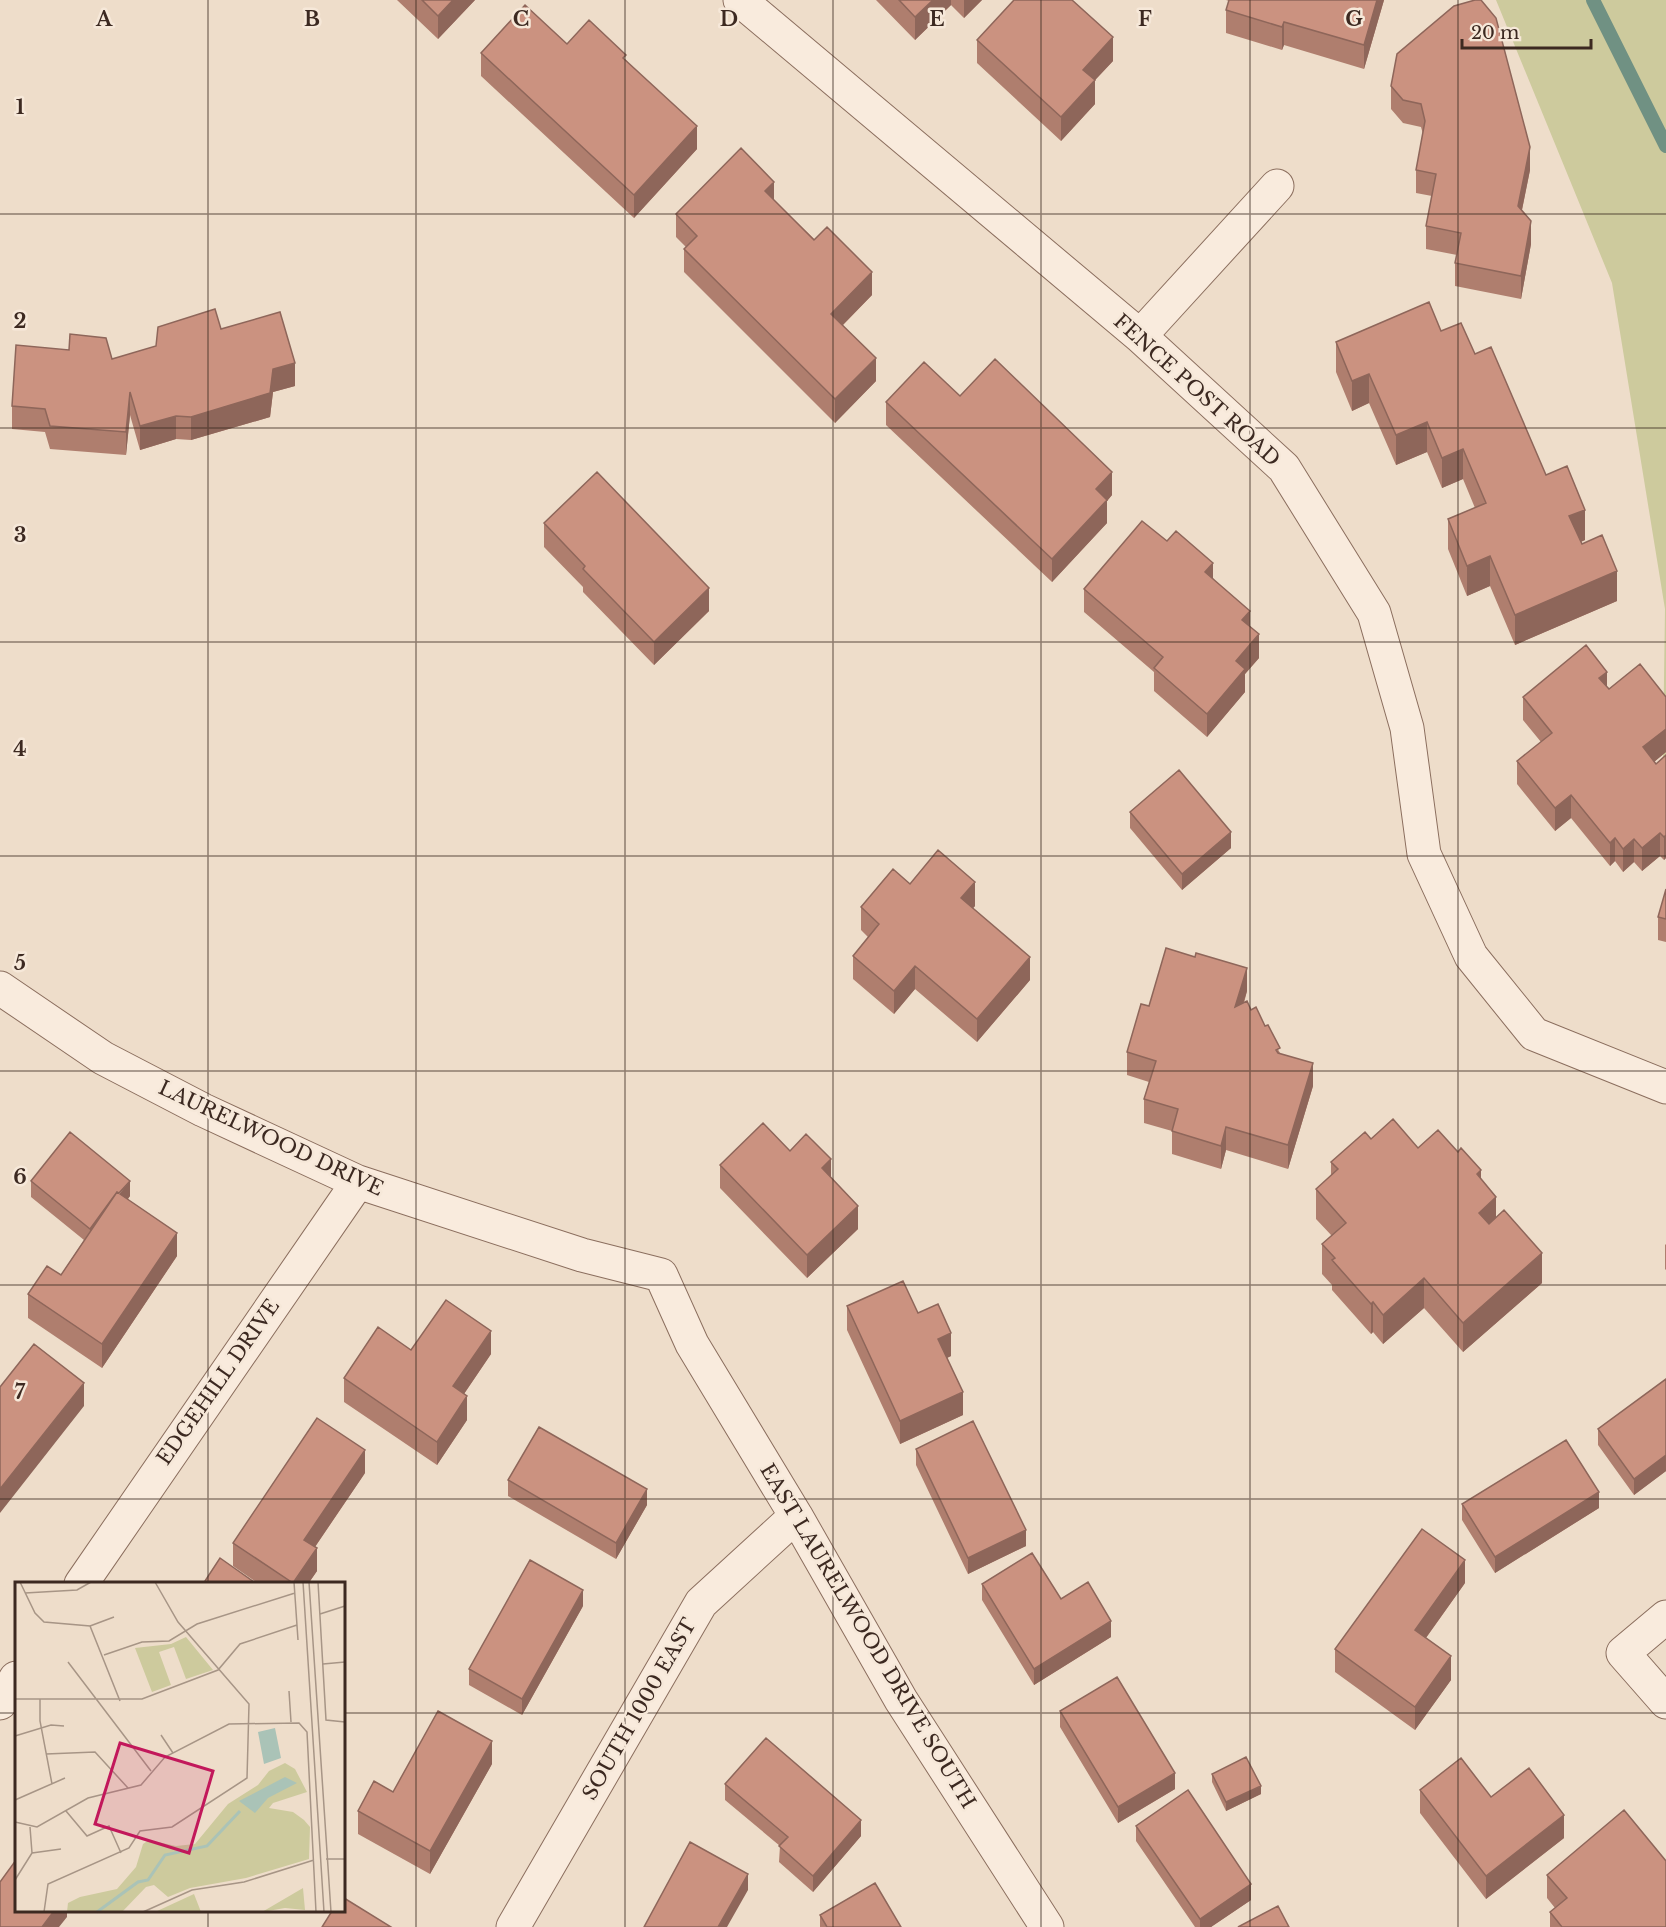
<svg xmlns="http://www.w3.org/2000/svg" width="1666" height="1927" viewBox="0 0 1666 1927" font-family="'Libre Baskerville',serif">
	<rect width="100%" height="100%" fill="#eeddca"/>
	<path fill="#cdca9d" d="M1496 0H1666V822L1662 819 1665 609 1612 283Z"/>
	<g fill="none" stroke-linecap="round" stroke-linejoin="round">
		<path stroke="#709183" stroke-width="14" d="M1593 0 1666 146"/>
		<g stroke="#8b6e5e" stroke-width="35">
			<path id="minor" d="M740 0 1140 336 1284 468 1374 613 1407 728 1424 854 1471 956 1534 1034 1666 1087
				M1140 336 1277 186
				M0 988 103 1058 203 1110 358 1182 582 1255 661 1275 692 1344 796 1516 901 1700 1047 1927
				M81 1584 358 1182
				M1666 1617 1623 1653 1666 1702
				M0 1703 16 1678
				M513 1927 701 1603 796 1516"/>
		</g>
		<use href="#minor" stroke="#f9ebdd" stroke-width="33"/>
	</g>
	<path fill="#af7e6e" d="M397 0H475L438 39Z
		M876 0H982L964 18 951 5 915 40Z
		M1226 0H1384L1364 69 1284 45 1282 50 1226 33V10L1229 1Z
		M977 40 1113 61 1095 80V104L1061 141 977 63Z
		M567 44 626 60 697 149 634 218 481 76V53Z
		M1391 86 1530 170 1522 210 1531 244 1521 299 1455 286V263L1457 255 1426 249V226L1432 196 1416 193V170L1423 134 1421 127 1403 123 1391 109Z
		M774 200 872 295 843 325 876 381 835 423 684 272V249L686 247 676 237V214Z
		M221 329 295 386 273 392 270 417 191 440 176 439 140 450 130 415 126 455 50 449 45 432 12 429V406L112 359Z
		M1441 331 1475 354 1546 475 1585 540 1581 542 1617 601 1515 645 1490 586 1467 596 1448 549V519L1475 508 1463 479 1442 488 1427 452 1396 465 1369 403 1352 411 1336 372V342Z
		M960 396 1112 495 1107 501V523L1052 582 886 425V402Z
		M544 523 709 611 654 665 583 592V587L544 547Z
		M1213 578 1250 627 1259 658 1245 674V692L1207 737 1154 691V672L1084 612V589Z
		M1607 687 1609 689 1666 697V752L1654 762 1656 764 1666 755V858L1664 860 1660 856 1642 871 1634 862 1623 872 1615 861 1610 866 1571 818 1555 831 1517 784V761L1541 742 1523 720V697Z
		M1130 812 1231 848 1182 890 1130 828Z
		M910 884 975 906 973 908 1030 980 977 1042 915 989 894 1014 853 979V956L868 937 861 930V907Z
		M1666 889V942L1658 940V917Z
		M1247 991 1244 1003 1265 1026 1280 1053 1313 1086 1288 1169 1226 1150 1221 1169 1172 1154V1131L1144 1123V1099L1149 1082 1127 1075V1052L1149 1006Z
		M1371 1139 1418 1148 1481 1179 1496 1218 1542 1283 1463 1352 1424 1308 1383 1344 1373 1332 1371 1334 1332 1290V1285L1322 1274V1244L1332 1236 1316 1219V1189L1331 1176V1162Z
		M790 1151 831 1178 858 1229 807 1278 720 1188V1165Z
		M31 1181 130 1196 128 1199 177 1256 102 1368 28 1318V1294L61 1275 84 1240 31 1197Z
		M1666 1244V1270L1665 1269V1245Z
		M847 1306 918 1313 951 1356 947 1358 963 1415 900 1444 847 1330Z
		M411 1350 491 1354 464 1394 467 1420 437 1465 344 1402V1378Z
		M1666 1379V1471L1634 1495 1598 1445V1429Z
		M916 1449 1026 1546 968 1574 916 1465Z
		M365 1473 315 1547 317 1571 308 1584H259L233 1566V1543Z
		M508 1480 647 1505 616 1559 508 1496Z
		M1462 1504 1599 1508 1495 1573 1462 1520Z
		M1465 1583 1426 1638 1451 1680 1415 1730 1335 1672V1649Z
		M982 1584 1111 1637 1034 1685 982 1600Z
		M583 1606 522 1715 469 1685V1669Z
		M1060 1711 1175 1789 1118 1823 1060 1727Z
		M492 1764 430 1874 358 1834V1811L393 1792Z
		M1212 1774 1261 1794 1226 1811 1212 1782Z
		M725 1784 861 1836 813 1892 779 1862 780 1846 725 1800Z
		M1420 1790 1491 1797 1564 1838 1486 1899 1420 1813Z
		M1136 1826 1251 1900 1211 1927H1195L1136 1841Z
		M1547 1875 1666 1927H1550V1912L1555 1908 1547 1898Z
		M820 1915 901 1927H820Z"/>
	<path fill="#8e665a" d="M453 0H475L438 39V16Z
		M933 0H951V5L915 40V17Z
		M964 0H982L964 18Z
		M1377 0H1384L1364 69V45Z
		M1284 22V45L1282 50V27Z
		M1113 37V61L1083 93V70Z
		M1095 80V104L1061 141V117Z
		M697 126V149L634 218V195Z
		M1530 147V170L1518 229V206Z
		M774 182V205L765 191Z
		M1531 221V244L1521 299V276Z
		M872 272V295L831 337V314Z
		M876 358V381L835 423V399Z
		M295 363V386L273 392 270 417 191 440V417L273 369Z
		M1369 374V403L1352 411V381Z
		M130 392V415L126 455V432Z
		M176 416V439L140 450V426Z
		M1427 422V452L1396 465V435Z
		M1463 449V479L1442 488V458Z
		M1112 472V495L1107 501V523L1052 582V559L1096 489Z
		M1585 510V540L1569 546V516Z
		M1490 556V586L1467 596V566Z
		M1213 563V586L1205 572Z
		M1617 571V601L1515 645V615Z
		M709 588V611L654 665V642Z
		M1250 611V634L1242 620Z
		M1259 634V658L1245 674V692L1207 737V714L1236 661Z
		M1607 672V695L1599 678Z
		M1666 729V752L1643 771V747Z
		M1571 795V818L1555 831V808Z
		M1231 832V848L1182 890V874Z
		M1660 833V856L1642 871V848Z
		M1666 835V858L1664 860V837Z
		M1615 838V861L1610 866V843Z
		M1634 839V862L1623 872V849Z
		M975 882V906L961 921V898Z
		M1030 957V980L977 1042V1019Z
		M915 966V989L894 1014V991Z
		M1247 968V991L1235 1030V1007Z
		M1313 1063V1086L1288 1169V1145Z
		M1226 1127V1150L1221 1169V1146Z
		M831 1159V1183L822 1168Z
		M1481 1170V1200L1477 1174Z
		M130 1181V1196L90 1245V1229Z
		M1496 1197V1227L1479 1242V1213Z
		M858 1206V1229L807 1278V1255Z
		M177 1233V1256L102 1368V1344Z
		M1542 1253V1283L1463 1352V1323Z
		M1424 1278V1308L1383 1344V1315Z
		M1373 1302V1332L1371 1334V1304Z
		M491 1331V1354L453 1410V1386Z
		M951 1333V1356L938 1362V1339Z
		M84 1383V1406L0 1513V1489Z
		M963 1392V1415L900 1444V1421Z
		M467 1396V1420L437 1465V1442Z
		M365 1450V1473L304 1563V1540Z
		M1666 1455V1471L1634 1495V1479Z
		M647 1489V1505L616 1559V1543Z
		M1599 1492V1508L1495 1573V1557Z
		M1026 1530V1546L968 1574V1558Z
		M317 1548V1571L308 1584H293Z
		M1465 1560V1583L1415 1653V1630Z
		M583 1590V1606L522 1715V1699Z
		M1111 1621V1637L1034 1685V1669Z
		M1451 1656V1680L1415 1730V1707Z
		M492 1741V1764L430 1874V1851Z
		M1175 1773V1789L1118 1823V1807Z
		M1261 1786V1794L1226 1811V1802Z
		M1564 1815V1838L1486 1899V1876Z
		M861 1820V1836L813 1892V1876Z
		M748 1874V1890L727 1927H718Z
		M1251 1884V1900L1211 1927H1200V1919Z
		M54 1911H67V1917L59 1927H42Z"/>
	<path fill="#cb9280" stroke="#8e665a" stroke-width="1.5" d="M422 0H453L438 16Z
		M899 0H933L915 17Z
		M1014 0H1072L1113 37 1083 70 1095 80 1061 117 977 40Z
		M1229 0H1377L1364 45 1284 22 1282 27 1226 10Z
		M1475 0H1481L1496 18 1530 147 1518 206 1531 221 1521 276 1455 263 1461 233 1426 226 1436 174 1416 170 1425 121 1421 104 1403 100 1391 86 1397 54 1454 6Z
		M525 5 567 44 589 20 626 55 623 58 697 126 634 195 481 53Z
		M741 148 774 182 765 191 814 240 827 227 872 272 831 314 876 358 835 399 684 249 697 236 676 214Z
		M1429 302 1441 331 1461 323 1475 354 1491 347 1546 475 1567 466 1585 510 1569 516 1582 544 1602 535 1617 571 1515 615 1490 556 1467 566 1448 519 1486 503 1463 449 1442 458 1427 422 1396 435 1369 374 1352 381 1336 342Z
		M215 309 221 329 280 312 295 363 273 369 270 393 191 417 176 416 140 426 130 392 126 432 50 426 45 409 12 406 16 345 69 350 70 334 106 338 112 359 156 346 158 327Z
		M995 359 1112 472 1096 489 1107 500 1052 559 886 402 924 362 960 396Z
		M597 472 709 588 654 642 583 569 585 566 544 523Z
		M1142 521 1167 541 1176 531 1213 563 1205 572 1250 611 1242 620 1259 634 1236 661 1245 669 1207 714 1154 668 1163 657 1084 589Z
		M1586 645 1607 672 1599 678 1609 689 1640 664 1666 697V729L1643 747 1656 764 1666 755V835L1664 837 1660 833 1642 848 1634 839 1623 849 1615 838 1610 843 1571 795 1555 808 1517 761 1552 733 1523 697Z
		M1179 770 1231 832 1182 874 1130 812Z
		M938 850 975 882 961 898 1030 957 977 1019 915 966 894 991 853 956 879 924 861 907 893 869 910 884Z
		M1666 889V919L1658 917Z
		M1166 948 1195 957 1196 953 1247 968 1235 1007 1247 1001 1251 1010 1256 1007 1265 1026 1268 1025 1280 1048 1276 1050 1278 1053 1313 1063 1288 1145 1226 1127 1221 1146 1172 1131 1178 1109 1144 1099 1156 1061 1127 1052 1141 1004 1149 1006Z
		M1393 1119 1418 1148 1438 1130 1458 1152 1461 1148 1481 1170 1477 1174 1496 1197 1479 1213 1489 1224 1504 1210 1542 1253 1463 1323 1424 1278 1383 1315 1373 1302 1371 1304 1332 1260 1335 1258 1322 1244 1346 1223 1316 1189 1338 1169 1331 1162 1365 1132 1371 1139Z
		M763 1123 790 1151 806 1134 831 1159 822 1168 858 1206 807 1255 720 1165Z
		M70 1132 130 1181 119 1193 117 1192 90 1229 31 1181Z
		M117 1192 177 1233 102 1344 28 1294 47 1266 61 1275Z
		M903 1281 918 1313 938 1304 951 1333 938 1339 963 1392 900 1421 847 1306Z
		M446 1300 491 1331 453 1386 467 1396 437 1442 344 1378 378 1327 411 1350Z
		M34 1344 84 1383 0 1489V1387Z
		M1666 1379V1455L1634 1479 1598 1429Z
		M317 1418 365 1450 304 1540 317 1548 293 1583 233 1543Z
		M973 1421 1026 1530 968 1558 916 1449Z
		M539 1427 647 1489 616 1543 508 1480Z
		M1566 1440 1599 1492 1495 1557 1462 1504Z
		M1422 1529 1465 1560 1415 1630 1451 1656 1415 1707 1335 1649Z
		M1032 1553 1061 1599 1088 1582 1111 1621 1034 1669 982 1584Z
		M220 1558 257 1584H203Z
		M530 1560 583 1590 522 1699 469 1669Z
		M1117 1677 1175 1773 1118 1807 1060 1711Z
		M438 1711 492 1741 430 1851 358 1811 374 1781 393 1792Z
		M766 1738 861 1820 813 1876 779 1846 788 1837 725 1784Z
		M1246 1757 1261 1786 1226 1802 1212 1774Z
		M1461 1758 1491 1797 1529 1768 1564 1815 1486 1876 1420 1790Z
		M1188 1790 1251 1884 1200 1919 1136 1826Z
		M1624 1810 1666 1861V1927H1562L1550 1912 1567 1898 1547 1875Z
		M690 1842 748 1874 718 1927H644Z
		M16 1860V1911H54L42 1927H0V1882Z
		M875 1883 901 1927H827L820 1915Z
		M344 1898 391 1927H322L332 1911H344Z
		M1278 1906 1289 1927H1238Z"/>
	<path fill="none" stroke="#3c2921" stroke-width="1.5" stroke-opacity="0.55" d="M208 0V1584M416 0V1927M625 0V1927M833 0V1927M1041 0V1927M1250 0V1927M1458 0V1927M0 214H1666M0 428H1666M0 642H1666M0 856H1666M0 1071H1666M0 1285H1666M0 1499H1666M0 1713H16M344 1713H1666M208 1910V1927"/>
	<g text-anchor="middle" stroke-width="5" stroke-linejoin="round" paint-order="stroke">
		<g font-size="20" fill="#3c2921" stroke="#f6e8d9">
			<text transform="translate(1197 390) rotate(42)" y="7">FENCE POST ROAD</text>
			<text transform="translate(271 1138) rotate(25)" y="7">LAURELWOOD DRIVE</text>
			<text transform="translate(218 1382) rotate(-55)" y="7">EDGEHILL DRIVE</text>
			<text transform="translate(868 1636) rotate(59)" y="7">EAST LAURELWOOD DRIVE SOUTH</text>
			<text transform="translate(639 1709) rotate(-60)" y="7">SOUTH 1000 EAST</text>
		</g>
	</g>
	<g transform="translate(15 1582)">
		<rect width="330" height="330" fill="#eeddca"/>
		<path d="M171 55 198 88 171 97 159 65 144 70 156 103 137 110 120 66 156 62ZM270 181 280 187 292 210 258 221 254 226 278 230 289 238 295 245 294 277 231 296 175 306 153 315 139 303 131 305 107 330H52L53 321 65 315 102 307 121 285 128 262 134 258 161 264 180 262 213 222 243 203 254 189ZM288 306 290 328 270 326 247 330ZM179 312 186 330H140Z" fill="#cdca9d"/>
		<path d="M260 146 266 176 249 182 243 150ZM270 195 282 201 253 216 240 231 224 219Z" fill="#aac3b7"/>
		<path fill="none" stroke="#aac3b7" stroke-width="3" d="M82 330 123 300 133 298 150 273 192 264 225 229"/>
		<path fill="none" stroke="#a79586" stroke-width="1.5" d="M5 0 20 31 29 40 75 44 105 119M279 0 283 58M288 0 309 330M294 0 316 330M303 0 311 138 330 140M10 11 62 8 76 0M305 32 330 24M75 44 99 35M89 73 127 60 154 59 182 42 280 11M53 80 136 189M308 82 330 80M274 109 276 140M0 117H127L203 88 225 62 282 43M25 117V139L37 202M146 153 158 171M0 154 36 143 49 144M31 172 80 170 113 206M0 218 50 196M51 229 72 254 94 244 106 271M0 240 22 245 73 216 126 203 150 175 214 142 284 141 292 150 301 330M17 271 46 267M311 277H330M0 298 17 271 15 245M29 330 33 302 114 266 125 249 157 245 232 196 234 122 163 40 140 0M128 330 177 308 229 300 299 278"/>
		<path fill="#c2185b" fill-opacity="0.15" stroke="#c2185b" stroke-width="3" d="M105 161 198 189 174 271 80 242Z"/>
		<rect width="330" height="330" fill="none" stroke="#3c2921" stroke-width="3"/>
	</g>
	<g font-size="20" text-anchor="middle" font-weight="bold" fill="#3c2921" stroke="#f6e8d9" stroke-width="5" stroke-linejoin="round" paint-order="stroke">
		<text x="104" y="26">A</text>
		<text x="312" y="26">B</text>
		<text x="521" y="26">C</text>
		<text x="729" y="26">D</text>
		<text x="937" y="26">E</text>
		<text x="1145" y="26">F</text>
		<text x="1354" y="26">G</text>
		<text x="20" y="114">1</text>
		<text x="20" y="328">2</text>
		<text x="20" y="542">3</text>
		<text x="20" y="756">4</text>
		<text x="20" y="970">5</text>
		<text x="20" y="1184">6</text>
		<text x="20" y="1399">7</text>
	</g>
	<path d="M1462 39v9h129v-9" fill="none" stroke="#3c2921" stroke-width="3"/>
	<text x="1471" y="39" font-size="18" fill="#3c2921" stroke="#f6e8d9" stroke-width="4.5" paint-order="stroke">20 m</text>
</svg>
